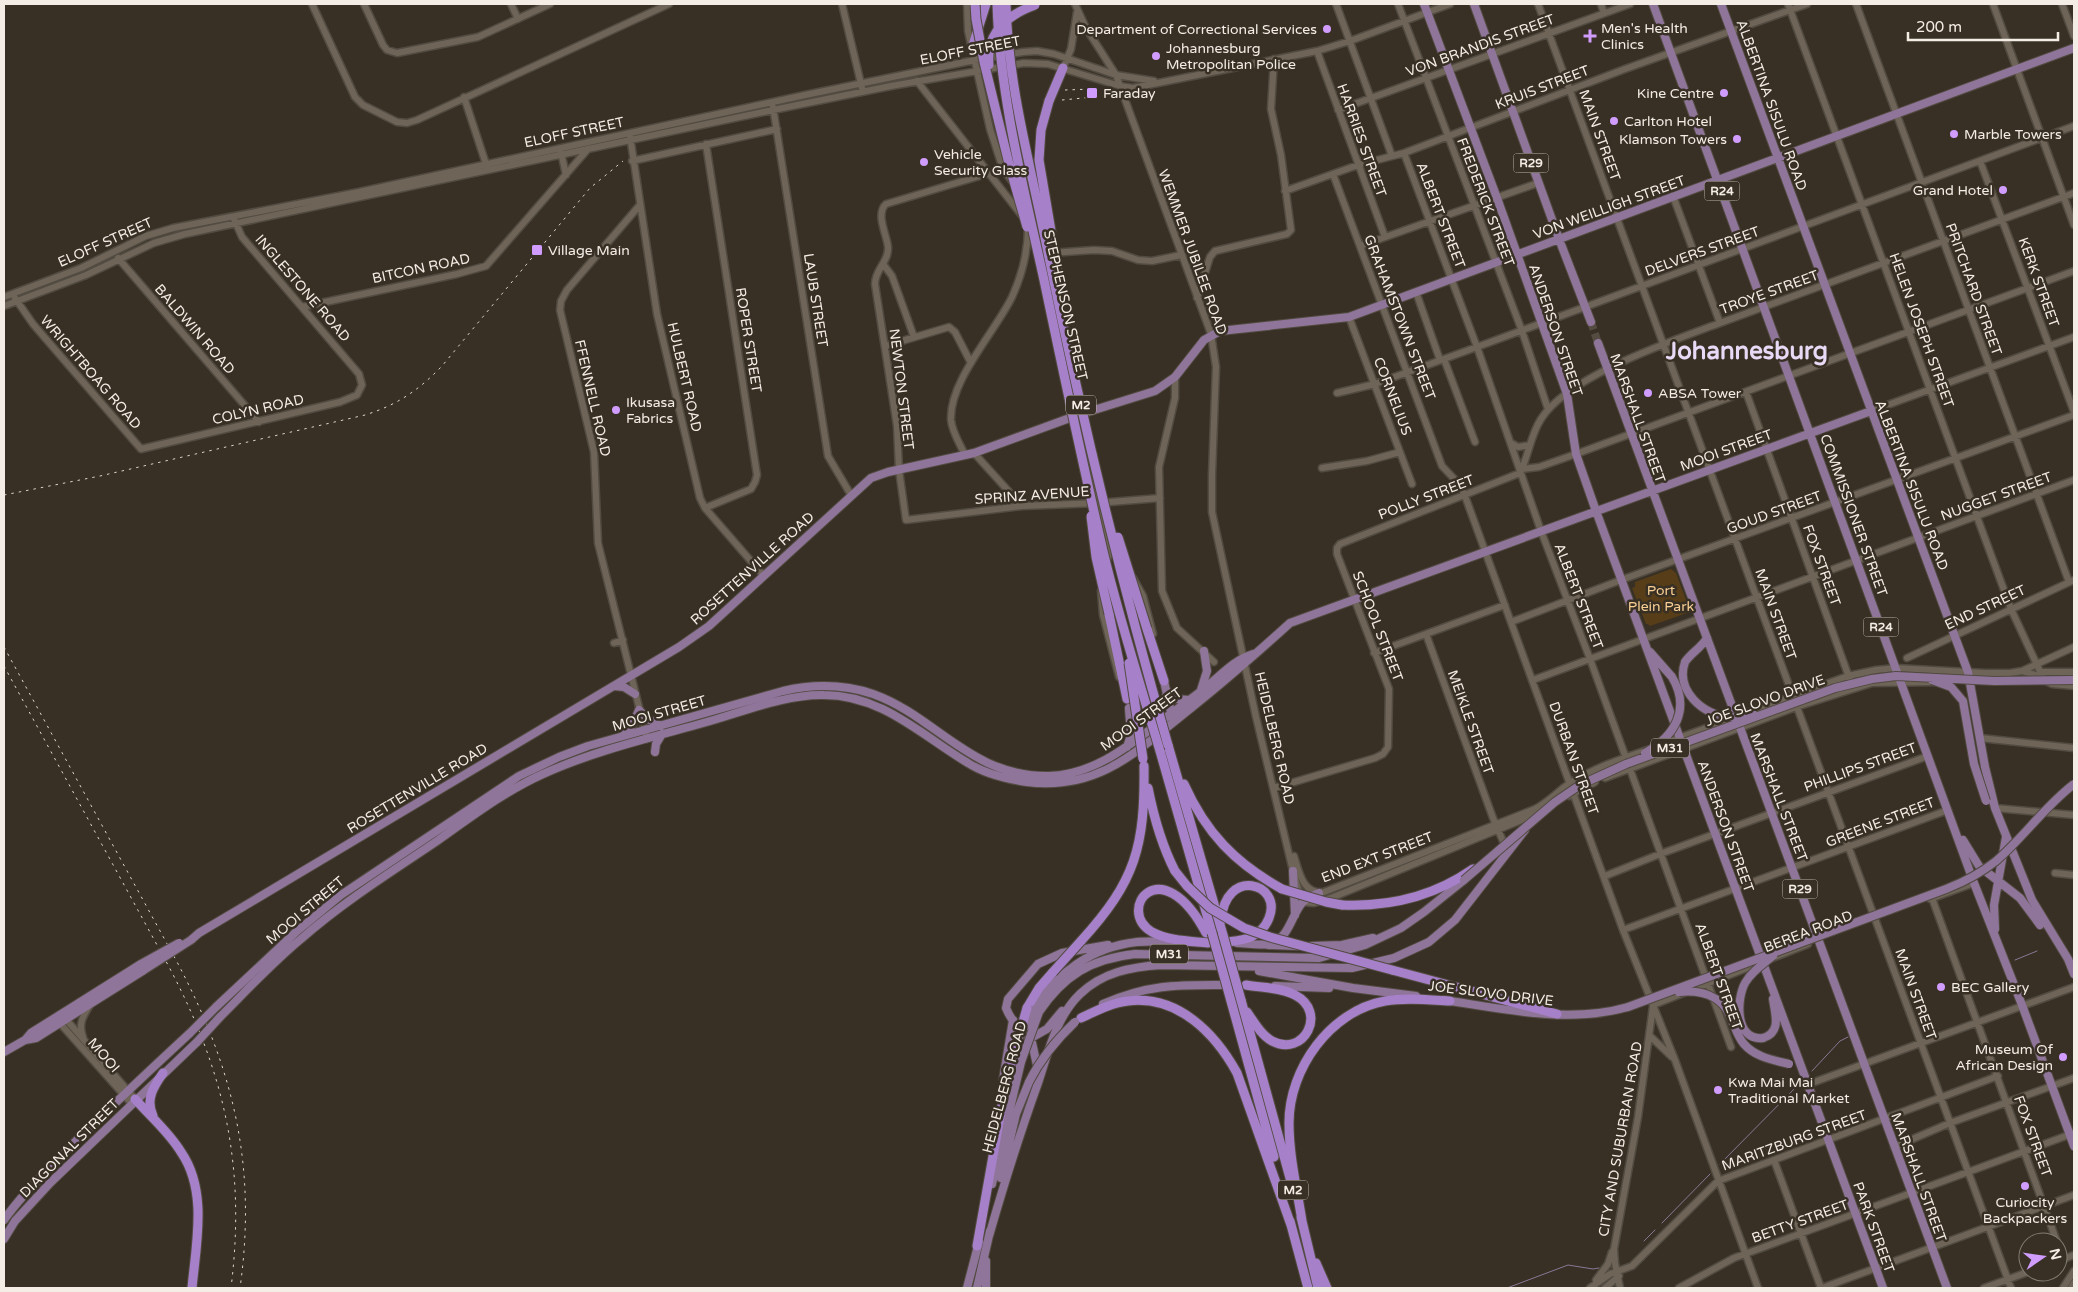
<svg xmlns="http://www.w3.org/2000/svg" width="2078" height="1292" viewBox="0 0 2078 1292" font-family="'Varela Round',sans-serif">
	<rect width="100%" height="100%" fill="#383024"/>
	<path fill="#573e18" d="M1671 569 1676 573 1689 608 1687 610V613L1650 626 1648 624H1646L1632 588 1635 587V582Z"/>
	<g fill="none" stroke-linecap="round" stroke-linejoin="round">
		<path stroke="#8a7796" stroke-width="1" d="M2015 960 2037 951
			M1812 1071 1840 1041 1848 1037
			M1720 1164 1802 1081
			M1662 1223 1710 1174
			M1644 1241 1655 1230
			M1507 1288 1568 1265 1593 1269 1599 1268"/>
		<path stroke="#544c41" stroke-width="8" stroke-dasharray="8 4" stroke-linecap="butt" d="M1591 322 1598 343"/>
		<g stroke="#524b41" stroke-width="9">
			<path id="minor" d="M312 4 355 97 363 105 397 122 407 123 417 120 669 4
				M364 4 383 45 387 50 397 53 478 37 550 4
				M511 4 518 19
				M842 4 862 88
				M967 4 968 31 990 129 1003 169 1012 181
				M1075 4 1086 28 1116 75 1211 334 1216 367 1212 475V512L1256 717 1293 871 1302 902 1314 903 1331 898 1541 812
				M1336 4 1392 156
				M1398 4 1522 331 1548 409
				M1538 4 2011 1288
				M1601 4 1604 13
				M1788 4 2011 609 2044 680 2052 684 2074 686
				M1856 4 2069 582
				M1993 4 2074 225
				M2062 4 2074 36
				M1317 51 1385 237
				M1063 68 1071 49 1077 12
				M917 81 1023 217
				M464 97 487 167
				M773 107 828 456 851 495
				M1338 110 1630 4
				M630 136 657 314 700 498 705 508 763 575
				M561 152 566 175
				M1404 153 1477 347 1541 531 1590 659 1731 1047
				M632 161 777 129
				M1980 161 2074 412
				M1003 169 886 204C875 214 887 235 888 247 889 262 875 269 875 284L897 426 899 470 906 520 1022 506 1098 503 1160 498
				M1333 174 1442 466 1459 484 1465 496 1623 930 1675 1060 1758 1288
				M1285 191 1358 165 1404 153 1625 69 1807 4
				M1673 196 1720 323
				M639 206 567 290 561 301 560 310 594 452 598 543 647 739
				M1360 246 1538 183
				M1051 253 1094 250 1112 251 1138 260 1152 261 1181 255
				M118 258 259 422
				M883 264 892 276 914 337
				M1416 292 1440 360
				M4 297 81 268 146 236 173 228 359 192 805 95 975 60 1023 52 1037 51 1054 54 1116 75 1154 81
				M15 298 33 324 141 449 340 402 357 395 362 385 359 374 242 237 234 219
				M1197 298 1210 257 1215 251 1287 234 1291 230 1281 155 1271 109 1274 59
				M4 306 86 275 154 243 185 234 773 110 891 86 1024 63 1048 64 1120 86 1133 88 1317 51 1350 41 1450 4
				M302 307 457 274 486 266 588 149
				M1055 311 1109 555 1106 562
				M1349 317 1412 484
				M885 346 949 327 955 332 971 363
				M1444 359 1475 442
				M1175 377V398L1159 467 1162 591 1177 628 1214 662
				M1746 392 1850 680
				M1337 393 1375 384 1477 347 2074 126
				M1871 411 2074 337
				M1511 443 1518 447 1530 445
				M974 453 1022 506
				M965 455C960 444 952 432 951 420 949 381 995 332 1012 297 1022 275 1028 251 1028 227
				M1322 468 1367 461 1400 452
				M1522 469 1539 467 1576 454 2074 271
				M705 508 751 489 755 482 757 475 706 144
				M1133 578 1143 596 1153 634
				M1101 591 1103 615 1119 677
				M1511 622 1621 580 2074 415
				M1426 634 1493 818 1506 848
				M614 643 623 640
				M1374 653 1505 605
				M1907 658 2074 580
				M2022 671 2042 677
				M2040 672H2074
				M1533 680 2074 480
				M1746 713 1848 676 1876 670 1896 668 1985 673H2010L2022 671 2074 647
				M1980 738 2074 748
				M1659 745 1734 718
				M1605 778 1796 707 1872 683 1936 682
				M1274 788 1375 758 1383 754 1388 747 1389 689 1337 554V548L1340 544 1520 473C1529 455 1530 436 1541 419 1568 376 1672 341 1720 323L2074 193
				M1569 796 1595 782
				M1995 808 2074 815
				M1294 856C1299 872 1303 895 1324 892L1535 809C1549 802 1558 791 1570 783 1594 768 1623 758 1650 749
				M2055 873 2074 875
				M1605 876 1660 854 1928 756
				M1932 898 2057 1242
				M1930 899 1974 883
				M1623 930 1948 810
				M1653 1005 1808 944
				M64 1017 135 1099
				M58 1021 131 1103
				M1650 1036 1672 1057
				M83 1037C78 1024 83 1016 90 1005
				M1809 1084 2074 987
				M1894 1147 1950 1123 2074 1078
				M1774 1160 1821 1288
				M2058 1244 2063 1259
				M2058 1261 2074 1255
				M1596 1280 1608 1264 1612 1252
				M1590 1288 1610 1274 1632 1266 1718 1181 1998 1076
				M1605 1288 1619 1276
				M1620 1288 1615 1263 1614 1249 1638 1117 1653 1006
				M1679 1288 1734 1258 2074 1133
				M1822 1288 2074 1195
				M1984 1288 2028 1272
				M2063 1288 2074 1271
				M2071 1288 2074 1283"/>
		</g>
		<g stroke="#524b41" stroke-width="10">
			<path id="major" d="M1424 4 1497 198 1567 394 1576 454 1596 511 1883 1288
				M1474 4 1559 239 1591 322
				M1653 4 1974 883 2022 1005 2074 1146
				M1721 4 1968 672 1985 767 1995 808 2032 900 2068 959 2074 974
				M1598 343 1947 1288
				M1650 652 1672 677
				M1685 662C1691 653 1701 648 1707 638
				M1164 681 1172 717
				M614 686 624 687 635 694
				M1201 690 1207 671 1204 651
				M1167 691 1176 699 1189 700
				M1129 708 1138 716C1155 718 1163 708 1167 693
				M639 710 648 719 661 726
				M623 736 633 724 639 710
				M1127 747 1131 735 1129 709
				M655 752 656 744 662 734
				M1963 840 1979 866 2020 898 2040 925
				M1293 871 1295 915
				M1995 929 1994 905 2006 837
				M191 940 199 933 679 647 709 626 871 478 888 472 974 453 1078 415 1155 391 1175 377 1204 340 1220 331 1349 317 2074 48
				M1237 943C1248 943 1262 947 1272 943 1290 936 1291 916 1302 903 1306 898 1314 895 1319 893
				M1268 945 1297 946
				M1311 946 1342 945 1373 938
				M1259 971 1353 988 1416 996
				M1275 986 1329 988
				M1444 1000C1504 1009 1569 1024 1628 1007
				M1103 1004C1151 983 1181 985 1231 985
				M216 1007 296 932 341 895 519 776 559 757 588 746 783 691C813 684 843 684 873 694 937 717 970 777 1049 776 1092 775 1126 748 1159 723 1174 711 1190 700 1205 688 1220 676 1235 659 1253 654
				M1033 1010C1056 973 1092 947 1137 942 1149 941 1163 942 1176 942
				M1062 1011 1047 1029 1031 1038C1021 1034 1010 1018 1006 1008L1008 999 1038 964 1062 953 1108 945
				M1039 1012C1064 975 1091 959 1135 954L1319 958 1365 945 1401 928 1424 912 1464 880
				M220 1017C247 990 272 963 301 939 343 902 391 872 437 841 471 817 505 791 543 774 594 751 649 738 703 723 740 713 785 694 824 695 882 695 921 735 968 763 985 774 1006 779 1027 782 1100 791 1138 750 1191 708 1225 681 1258 652 1290 623L1871 411
				M1031 1038 1038 1070
				M1763 1038C1782 1032 1775 1014 1773 999
				M25 1040 31 1033 141 964
				M4 1052 25 1040 36 1038 144 970
				M1003 1080 1013 1020
				M1001 1178 1016 1114 1029 1082
				M992 1184 1021 1062
				M4 1220C22 1194 46 1172 68 1149 108 1109 149 1071 190 1033
				M989 1236C1004 1184 1020 1133 1038 1083 1048 1053 1056 1017 1080 994 1103 972 1131 967 1161 965L1352 968 1394 958 1429 942 1455 920 1525 830
				M4 1239 15 1221 50 1183 197 1042
				M986 1261V1288
				M967 1288 979 1242
				M977 1288 990 1231"/>
		</g>
		<g stroke="#524b41" stroke-width="11">
			<path id="highway" d="M972 48 986 4
				M1049 101 1063 68
				M1109 614 1127 699
				M1147 629 1164 681
				M1168 745 1223 935
				M1160 751 1212 933
				M1184 784C1206 833 1235 863 1282 889
				M1148 788C1154 818 1161 844 1175 871
				M1342 905C1390 907 1433 897 1473 869
				M1206 933C1161 848 1115 910 1152 932 1169 941 1190 941 1208 943
				M1081 941C1136 881 1145 846 1144 766
				M1221 943C1231 941 1242 941 1251 937 1259 933 1266 926 1269 918 1283 883 1225 866 1221 921
				M1392 970 1557 1014
				M1246 985C1261 988 1281 987 1295 995 1328 1012 1304 1058 1272 1041 1261 1035 1254 1022 1247 1012
				M1241 1000 1290 1178
				M1231 1001 1274 1157
				M1027 1008 1039 988 1053 972
				M1081 1018C1096 1011 1111 1003 1128 1001 1178 995 1215 1033 1237 1073L1291 1225
				M135 1099C150 1116 169 1132 181 1152 208 1191 196 1244 192 1288
				M153 1116C145 1099 154 1086 163 1073
				M1301 1217 1318 1288
				M1290 1221 1308 1288
				M1302 1221C1297 1189 1289 1156 1289 1123 1289 1069 1330 1011 1385 1001 1407 997 1429 1000 1450 1001
				M977 1246 1006 1083 1012 1060
				M1316 1263 1327 1288"/>
		</g>
		<use href="#minor" stroke="#6e6457" stroke-width="6"/>
		<use href="#major" stroke="#90759b" stroke-width="8"/>
		<use href="#highway" stroke="#a680c8" stroke-width="9"/>
		<path stroke="#dbd5cd" stroke-width="1" stroke-dasharray="2.5 5" stroke-linecap="butt" d="M1065 90 1093 89
			M1062 100 1094 97
			M4 495 100 476 365 415C397 405 419 390 442 366L590 188 623 161
			M4 647 176 960C234 1069 257 1166 240 1288
			M4 666 168 965C225 1072 246 1167 231 1288"/>
		<g stroke="#524b41" stroke-width="10" stroke-linecap="butt">
			<path id="major-bridge" d="M1685 662C1675 690 1703 716 1730 717 1737 717 1745 715 1753 714
				M1932 680 1951 687 1963 701 1974 764 1986 801
				M1645 753C1675 736 1691 709 1672 677
				M1464 880 1555 802 1580 785 1626 764 1835 688 1872 679 1896 676 1994 681 2074 680
				M141 964 179 943
				M144 970 191 940
				M1679 992C1700 990 1721 995 1730 1016 1735 1026 1737 1036 1744 1044 1755 1057 1773 1060 1789 1064
				M1628 1007 1946 889C1964 882 1981 873 1996 861 2024 837 2045 806 2074 784
				M1025 1027 1033 1010
				M190 1033 216 1007
				M1763 1038C1735 1041 1736 1000 1745 983 1751 972 1763 964 1773 956
				M197 1042 220 1017
				M1021 1062 1039 1012
				M1029 1082C1041 1058 1056 1040 1075 1022"/>
		</g>
		<g stroke="#524b41" stroke-width="11" stroke-linecap="butt">
			<path id="highway-bridge" d="M975 4 976 19 984 62 1009 164 1027 227
				M997 4C1000 98 1024 189 1044 280 1063 371 1082 461 1103 551 1119 618 1140 684 1160 751
				M1006 4C1008 87 1031 167 1047 248 1081 415 1121 582 1168 745
				M989 65C986 33 1007 15 1035 5
				M1049 101 1041 130 1039 160 1061 290
				M1091 516 1096 557 1109 614
				M1118 537 1147 629
				M1129 663 1143 759
				M1175 871 1187 886 1210 908 1244 928 1270 937 1392 970
				M1282 889 1326 902 1342 905
				M1212 933 1231 1001
				M1223 935 1241 1000
				M1053 972 1081 941
				M1012 1060 1027 1008"/>
		</g>
		<use href="#major-bridge" stroke="#90759b" stroke-width="8"/>
		<use href="#highway-bridge" stroke="#a680c8" stroke-width="9"/>
	</g>
	<g fill="#d09dfe" stroke="#383024" stroke-width="2">
		<circle cx="1327" cy="29" r="5"/>
		<path d="M1587.5 28.5h5v5h5v5h-5v5h-5v-5h-5v-5h5z"/>
		<circle cx="1156" cy="56" r="5"/>
		<rect x="1086" y="87" width="12" height="12" rx="2.5"/>
		<circle cx="1724" cy="93" r="5"/>
		<circle cx="1614" cy="121" r="5"/>
		<circle cx="1954" cy="134" r="5"/>
		<circle cx="1737" cy="139" r="5"/>
		<circle cx="924" cy="162" r="5"/>
		<circle cx="2003" cy="190" r="5"/>
		<rect x="531" y="244" width="12" height="12" rx="2.5"/>
		<circle cx="1648" cy="393" r="5"/>
		<circle cx="616" cy="410" r="5"/>
		<circle cx="1941" cy="987" r="5"/>
		<circle cx="2063" cy="1057" r="5"/>
		<circle cx="1718" cy="1090" r="5"/>
		<circle cx="2025" cy="1186" r="5"/>
	</g>
	<g text-anchor="middle" stroke-width="5" stroke-linejoin="round" paint-order="stroke">
		<g fill="#383024" stroke="#bbb4ac" stroke-width="1">
			<rect x="1513.5" y="153.5" width="35" height="19" rx="4"/>
			<rect x="1704.5" y="181.5" width="35" height="19" rx="4"/>
			<rect x="1066" y="395.5" width="30" height="19" rx="4"/>
			<rect x="1863.5" y="617.5" width="35" height="19" rx="4"/>
			<rect x="1651" y="738.5" width="38" height="19" rx="4"/>
			<rect x="1782.5" y="879.5" width="35" height="19" rx="4"/>
			<rect x="1150" y="944.5" width="38" height="19" rx="4"/>
			<rect x="1278" y="1180.5" width="30" height="19" rx="4"/>
		</g>
		<g font-size="12" font-weight="bold" fill="#f3ede6">
			<text x="1531" y="167">R29</text>
			<text x="1722" y="195">R24</text>
			<text x="1081" y="409">M2</text>
			<text x="1881" y="631">R24</text>
			<text x="1670" y="752">M31</text>
			<text x="1800" y="893">R29</text>
			<text x="1169" y="958">M31</text>
			<text x="1293" y="1194">M2</text>
		</g>
		<g font-size="14" fill="#f3ede6" stroke="#383024" text-anchor="start">
			<text x="1601" y="33">Men's Health<tspan x="1601" dy="16">Clinics</tspan></text>
			<text x="1317" y="34" text-anchor="end">Department of Correctional Services</text>
			<text x="1166" y="53">Johannesburg<tspan x="1166" dy="16">Metropolitan Police</tspan></text>
			<text x="1103" y="98">Faraday</text>
			<text x="1714" y="98" text-anchor="end">Kine Centre</text>
			<text x="1624" y="126">Carlton Hotel</text>
			<text x="1964" y="139">Marble Towers</text>
			<text x="1727" y="144" text-anchor="end">Klamson Towers</text>
			<text x="934" y="159">Vehicle<tspan x="934" dy="16">Security Glass</tspan></text>
			<text x="1993" y="195" text-anchor="end">Grand Hotel</text>
			<text x="548" y="255">Village Main</text>
			<text x="1658" y="398">ABSA Tower</text>
			<text x="626" y="407">Ikusasa<tspan x="626" dy="16">Fabrics</tspan></text>
			<text x="1951" y="992">BEC Gallery</text>
			<text x="2053" y="1054" text-anchor="end">Museum Of<tspan x="2053" dy="16">African Design</tspan></text>
			<text x="1728" y="1087">Kwa Mai Mai<tspan x="1728" dy="16">Traditional Market</tspan></text>
			<text x="2025" y="1207" text-anchor="middle">Curiocity<tspan x="2025" dy="16">Backpackers</tspan></text>
		</g>
		<g font-size="14" fill="#f3ede6" stroke="#383024">
			<text transform="translate(1480 45) rotate(-20)" y="5">VON BRANDIS STREET</text>
			<text transform="translate(970 50) rotate(-11)" y="5">ELOFF STREET</text>
			<text transform="translate(1542 87) rotate(-21)" y="5">KRUIS STREET</text>
			<text transform="translate(1772 105) rotate(70)" y="5">ALBERTINA SISULU ROAD</text>
			<text transform="translate(574 132) rotate(-12)" y="5">ELOFF STREET</text>
			<text transform="translate(1600 135) rotate(70)" y="5">MAIN STREET</text>
			<text transform="translate(1362 140) rotate(70)" y="5">HARRIES STREET</text>
			<text transform="translate(1486 202) rotate(69)" y="5">FREDERICK STREET</text>
			<text transform="translate(1609 207) rotate(-20)" y="5">VON WEILLIGH STREET</text>
			<text transform="translate(1441 215) rotate(69)" y="5">ALBERT STREET</text>
			<text transform="translate(105 242) rotate(-24)" y="5">ELOFF STREET</text>
			<text transform="translate(1702 251) rotate(-20)" y="5">DELVERS STREET</text>
			<text transform="translate(1193 252) rotate(70)" y="5">WEMMER JUBILEE ROAD</text>
			<text transform="translate(421 268) rotate(-12)" y="5">BITCON ROAD</text>
			<text transform="translate(2039 282) rotate(70)" y="5">KERK STREET</text>
			<text transform="translate(303 288) rotate(49)" y="5">INGLESTONE ROAD</text>
			<text transform="translate(1974 289) rotate(70)" y="5">PRITCHARD STREET</text>
			<text transform="translate(1769 292) rotate(-20)" y="5">TROYE STREET</text>
			<text transform="translate(816 300) rotate(81)" y="5">LAUB STREET</text>
			<text transform="translate(1066 305) rotate(77)" y="5">STEPHENSON STREET</text>
			<text transform="translate(1400 317) rotate(69)" y="5">GRAHAMSTOWN STREET</text>
			<text transform="translate(195 329) rotate(49)" y="5">BALDWIN ROAD</text>
			<text transform="translate(1556 330) rotate(71)" y="5">ANDERSON STREET</text>
			<text transform="translate(1922 330) rotate(70)" y="5">HELEN JOSEPH STREET</text>
			<text transform="translate(749 340) rotate(81)" y="5">ROPER STREET</text>
			<text transform="translate(91 372) rotate(49)" y="5">WRIGHTBOAG ROAD</text>
			<text transform="translate(685 377) rotate(77)" y="5">HULBERT ROAD</text>
			<text transform="translate(902 389) rotate(83)" y="5">NEWTON STREET</text>
			<text transform="translate(1393 396) rotate(69)" y="5">CORNELIUS</text>
			<text transform="translate(593 398) rotate(77)" y="5">FFENNELL ROAD</text>
			<text transform="translate(258 409) rotate(-13)" y="5">COLYN ROAD</text>
			<text transform="translate(1638 418) rotate(70)" y="5">MARSHALL STREET</text>
			<text transform="translate(1726 450) rotate(-20)" y="5">MOOI STREET</text>
			<text transform="translate(1912 485) rotate(69)" y="5">ALBERTINA SISULU ROAD</text>
			<text transform="translate(1032 495) rotate(-4)" y="5">SPRINZ AVENUE</text>
			<text transform="translate(1996 496) rotate(-20)" y="5">NUGGET STREET</text>
			<text transform="translate(1426 497) rotate(-21)" y="5">POLLY STREET</text>
			<text transform="translate(1774 512) rotate(-20)" y="5">GOUD STREET</text>
			<text transform="translate(1854 515) rotate(70)" y="5">COMMISSIONER STREET</text>
			<text transform="translate(1822 565) rotate(70)" y="5">FOX STREET</text>
			<text transform="translate(752 568) rotate(-42)" y="5">ROSETTENVILLE ROAD</text>
			<text transform="translate(1579 596) rotate(69)" y="5">ALBERT STREET</text>
			<text transform="translate(1985 607) rotate(-25)" y="5">END STREET</text>
			<text transform="translate(1776 614) rotate(70)" y="5">MAIN STREET</text>
			<text transform="translate(1378 626) rotate(69)" y="5">SCHOOL STREET</text>
			<text transform="translate(1765 700) rotate(-20)" y="5">JOE SLOVO DRIVE</text>
			<text transform="translate(659 713) rotate(-16)" y="5">MOOI STREET</text>
			<text transform="translate(1141 719) rotate(-36)" y="5">MOOI STREET</text>
			<text transform="translate(1471 722) rotate(70)" y="5">MEIKLE STREET</text>
			<text transform="translate(1275 738) rotate(77)" y="5">HEIDELBERG ROAD</text>
			<text transform="translate(1574 758) rotate(70)" y="5">DURBAN STREET</text>
			<text transform="translate(1860 767) rotate(-20)" y="5">PHILLIPS STREET</text>
			<text transform="translate(417 788) rotate(-31)" y="5">ROSETTENVILLE ROAD</text>
			<text transform="translate(1779 797) rotate(69)" y="5">MARSHALL STREET</text>
			<text transform="translate(1880 822) rotate(-21)" y="5">GREENE STREET</text>
			<text transform="translate(1726 826) rotate(70)" y="5">ANDERSON STREET</text>
			<text transform="translate(1377 857) rotate(-21)" y="5">END EXT STREET</text>
			<text transform="translate(305 910) rotate(-40)" y="5">MOOI STREET</text>
			<text transform="translate(1808 931) rotate(-21)" y="5">BEREA ROAD</text>
			<text transform="translate(1719 976) rotate(70)" y="5">ALBERT STREET</text>
			<text transform="translate(1491 993) rotate(7)" y="5">JOE SLOVO DRIVE</text>
			<text transform="translate(1916 994) rotate(70)" y="5">MAIN STREET</text>
			<text transform="translate(104 1055) rotate(49)" y="5">MOOI</text>
			<text transform="translate(1004 1087) rotate(-75)" y="5">HEIDELBERG ROAD</text>
			<text transform="translate(2033 1136) rotate(70)" y="5">FOX STREET</text>
			<text transform="translate(1620 1139) rotate(-80)" y="5">CITY AND SUBURBAN ROAD</text>
			<text transform="translate(1794 1140) rotate(-20)" y="5">MARITZBURG STREET</text>
			<text transform="translate(69 1148) rotate(-45)" y="5">DIAGONAL STREET</text>
			<text transform="translate(1919 1177) rotate(70)" y="5">MARSHALL STREET</text>
			<text transform="translate(1800 1221) rotate(-20)" y="5">BETTY STREET</text>
			<text transform="translate(1874 1227) rotate(70)" y="5">PARK STREET</text>
		</g>
		<g font-size="14" fill="#f8cf94" stroke="#383024">
			<text x="1661" y="595">Port<tspan x="1661" dy="16">Plein Park</tspan></text>
		</g>
		<g font-size="24" font-weight="bold" fill="#e8daf6" stroke="#383024">
			<text x="1747" y="359">Johannesburg</text>
		</g>
	</g>
	<rect width="2078" height="1292" fill="none" stroke="#f3ede6" stroke-width="10"/>
	<g transform="translate(2043 1257) rotate(77)"><circle r="24" fill="#383024" stroke="#837c72"/>
	<path d="M0-4L9 19L0 12L-9 19Z" fill="#d09dfe"/>
	<text y="-8" font-size="14" font-weight="bold" text-anchor="middle" fill="#f3ede6">N</text>
	</g>
	<path d="M1908 32v8h150v-8" fill="none" stroke="#f3ede6" stroke-width="2.5"/>
	<text x="1916" y="32" font-size="15" fill="#f3ede6" stroke="#383024" stroke-width="4" paint-order="stroke">200 m</text>
</svg>
